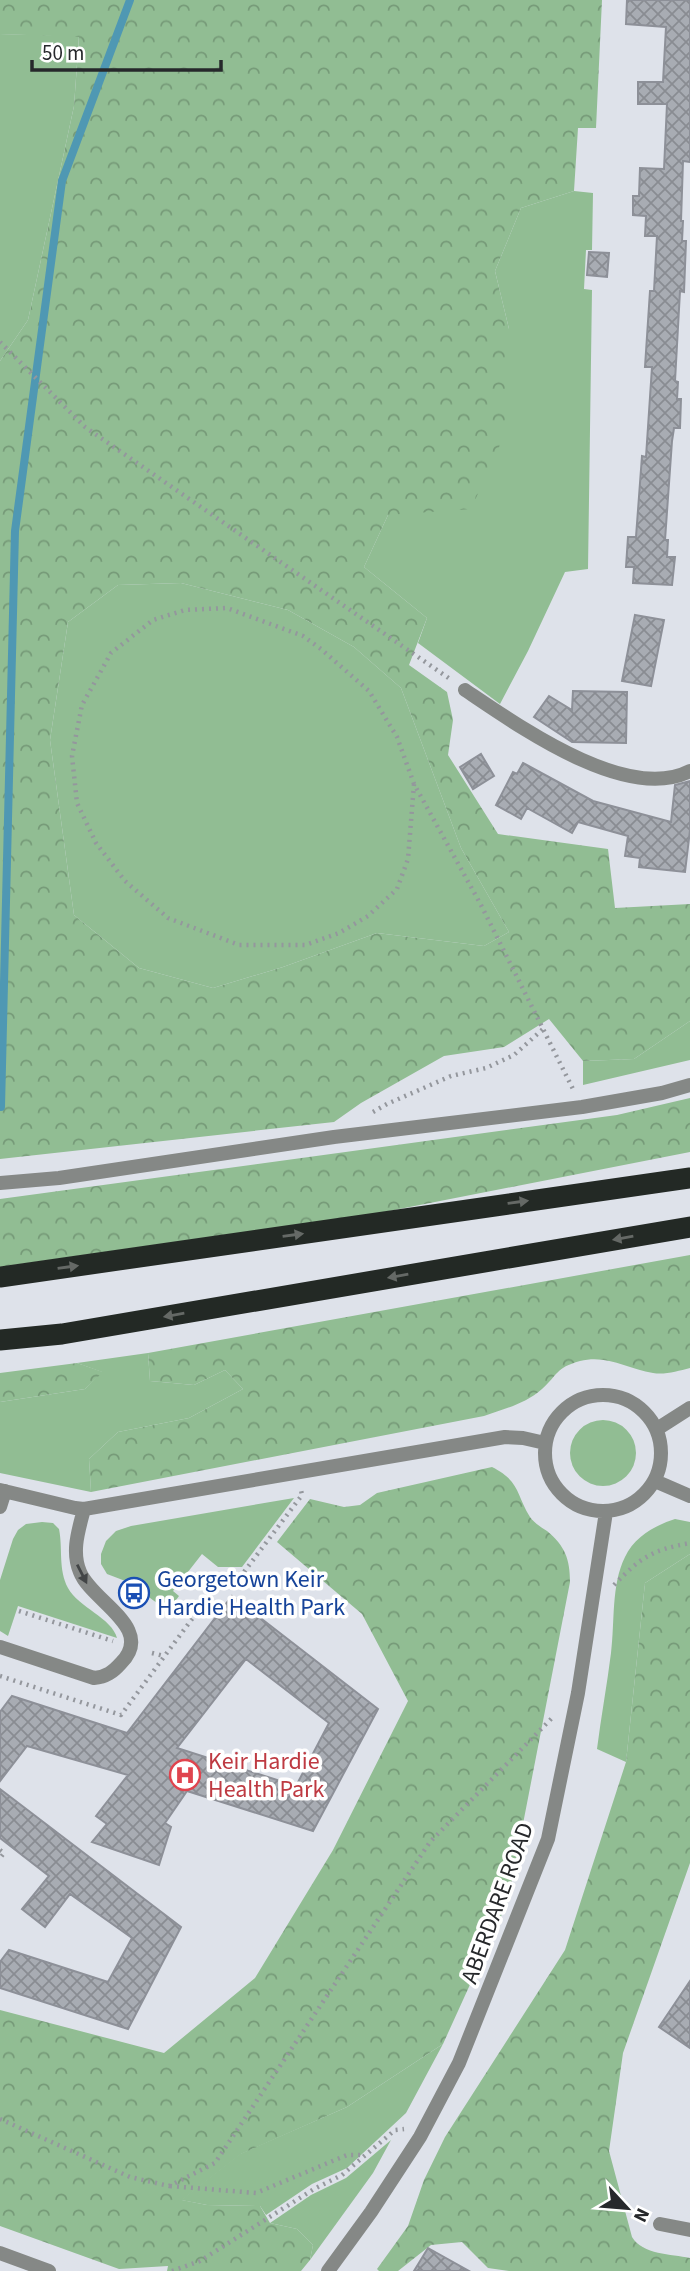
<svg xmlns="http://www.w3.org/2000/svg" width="690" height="2271" viewBox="0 0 690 2271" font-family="'Source Sans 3',sans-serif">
	<defs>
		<pattern id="forest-crowns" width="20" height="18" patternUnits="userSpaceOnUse" patternTransform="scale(1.75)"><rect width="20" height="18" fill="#91bd93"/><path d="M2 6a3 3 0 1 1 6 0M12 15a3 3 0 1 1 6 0" fill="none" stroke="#769a78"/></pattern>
		<pattern id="building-cross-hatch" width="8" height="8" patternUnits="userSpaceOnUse" patternTransform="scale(1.75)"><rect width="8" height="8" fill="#a8acb3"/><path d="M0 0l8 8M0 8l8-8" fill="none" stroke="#898c92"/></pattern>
	</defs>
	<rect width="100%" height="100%" fill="#dee2ea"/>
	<path fill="#91bd93" d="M0 34 79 36 74 106 28 320 0 361Z
		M574 191 593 193 592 250H586L584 289 592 290 588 569 565 572 528 651 500 704 418 643 427 618 364 567 388 515 509 329 495 271 521 208Z
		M181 583 288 610 354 647 401 688 461 848 509 932 484 946 377 933 283 967 213 988 139 968 74 915 50 740 68 622 118 585Z
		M690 1021V1060L583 1085V1061L634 1059Z
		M148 1353 150 1381 194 1385 225 1370 243 1389 189 1418 118 1432 89 1459 91 1492 0 1473V1402L85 1389 102 1372 77 1363Z
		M570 1453a33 33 0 1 1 66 0a33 33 0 1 1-66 0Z
		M294 1498 242 1567H218L202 1554 173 1591 179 1596 168 1611 128 1582 107 1574 101 1564V1554L106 1541 116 1531 131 1526Z
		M675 1519 690 1522V1554L645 1583 626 1762 597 1749C601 1717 607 1685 611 1653 615 1622 611 1585 625 1557 634 1537 656 1525 675 1519Z
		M42 1522 53 1523 59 1529C63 1549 58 1569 68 1588 78 1607 112 1618 117 1638L18 1606 8 1636 0 1631V1580L13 1539 18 1530 26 1524Z
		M443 2044 406 2113 347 2168 312 2184 266 2215 260 2206 207 2205 181 2200 240 2154 347 2107Z
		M391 2140 373 2173 310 2260 313 2245 297 2229 270 2223 311 2195 346 2178Z"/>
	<path fill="url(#forest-crowns)" fill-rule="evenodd" d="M0 0H602L596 128H578L574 191 521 208 495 271 509 329V425L471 509 388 515 364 567 427 618 409 665 447 692 453 720 448 755 498 834 608 849 615 908 690 904V1021L634 1059 583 1061 549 1019 504 1047 444 1056 361 1103 334 1122 0 1159V361L28 320 74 106 79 37 0 34ZM181 583 288 610 354 647 401 688 461 848 509 932 484 946 377 933 283 967 213 988 139 968 74 915 50 740 68 622 118 585Z
		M690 1098V1152L379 1213 0 1267V1199L617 1115Z
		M690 1255V1368C678 1371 665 1375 653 1373 628 1369 607 1354 580 1361 555 1368 558 1375 542 1389 525 1404 504 1409 484 1416L91 1492 89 1459 118 1432 189 1418 243 1389 225 1370 194 1385 150 1381 148 1353Z
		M77 1363 103 1372 85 1389 0 1402V1373Z
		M492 1467C520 1481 516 1494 530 1517 534 1523 541 1527 547 1531 565 1546 570 1559 570 1582L508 1901 443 2044 347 2107 241 2154 182 2200 207 2205 260 2206 270 2223 297 2229 313 2245 310 2260 301 2271H167L168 2266 119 2269 0 2226V2010L164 2053 255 1978 333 1850 408 1701 362 1614 277 1542 310 1499 344 1507 360 1505 377 1493Z
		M690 1554V1863L623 2053 609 2151 632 2237C643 2255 671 2254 690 2258V2271H509L488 2268 462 2242 431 2245 398 2271H379L377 2269 408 2226 424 2180 445 2137 565 1950 626 1762 645 1583Z"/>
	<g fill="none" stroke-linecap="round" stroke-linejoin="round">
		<path stroke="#4f98b3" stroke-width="8" d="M1 1107 15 531 62 181 130 0"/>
	</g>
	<path fill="url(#building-cross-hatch)" stroke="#8d9098" stroke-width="2" fill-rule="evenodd" d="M627 0H690V162L683 161 681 221H683L682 241H686L684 292 680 291 675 381 678 382 677 399H681L680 428H674L672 441 665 540H668L667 557H675L672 585 633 583 634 567H626L628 537H636L642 456 646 457 652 367H645L650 291H654L657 236H645L646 216 633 215V196H639L640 168 664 169 667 104H638V82H663L666 27 626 24Z
		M589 252 609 253 607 277 587 275Z
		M635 615 664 620 651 686 622 681Z
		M573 691 627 692 626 743 572 742 534 717 549 696 572 710Z
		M481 754 494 776 473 789 460 767Z
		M523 763 593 801 671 822 675 785 690 781V830L685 872 639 867 640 858 625 856 628 836 578 822 572 833 527 808 521 819 496 805 513 772 517 774Z
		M232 1596 378 1709 313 1831 187 1791 165 1823 171 1827 159 1865 92 1842 107 1824 96 1816 128 1775 27 1746 0 1781V1712L12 1696 127 1733ZM246 1659 329 1723 296 1786 177 1748Z
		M0 1789 181 1927 128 2029 0 1988V1962L9 1950 108 1982 132 1938 70 1894 45 1927 22 1909 49 1876 0 1838Z
		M690 1981V2048L659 2027Z
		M428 2248 469 2271H414Z"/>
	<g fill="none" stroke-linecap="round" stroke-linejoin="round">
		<path stroke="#94979d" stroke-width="4.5" stroke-dasharray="2 5" stroke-linecap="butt" d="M0 342 85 427 450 679
			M414 784 408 859 397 889 368 916 339 933 305 945H239L168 918 125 881 96 843 77 803 72 756 82 705 111 653 153 620 185 610 227 608 303 636 321 649 369 691 397 737 414 784 481 905 574 1091
			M373 1112 387 1104 451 1076 486 1068 514 1055 543 1029
			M614 1585C641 1557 652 1550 690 1543
			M19 1611 113 1641
			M152 1653 164 1656
			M0 1676 121 1715 223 1577 241 1576 302 1495 301 1490
			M0 1850 4 1853 0 1858
			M0 2119 130 2177 169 2186 215 2163 430 1842 552 1718
			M170 2186 256 2193 347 2155H364
			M172 2271 200 2261 314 2189 342 2175 395 2130 404 2129"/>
		<path stroke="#858886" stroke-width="14" d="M465 690C516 724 626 804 690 771
			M660 2224 690 2230
			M0 2253 49 2271"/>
		<path stroke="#858886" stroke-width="14" d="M0 1183 59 1178 334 1137 582 1107 662 1093 690 1085
			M545 1453a58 58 0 1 1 116 0a58 58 0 1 1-116 0Z
			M657 1429 690 1408
			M655 1481 690 1496
			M0 1490 75 1508 84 1509 505 1437 523 1438 545 1443
			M0 1507 5 1491
			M0 1647 94 1678C106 1677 113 1672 121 1663 156 1628 91 1601 80 1572 71 1551 79 1529 84 1509
			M328 2271 371 2212 420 2137 459 2063 548 1839 578 1693 606 1512"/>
		<path stroke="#232925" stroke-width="21" d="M0 1277 690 1178
			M0 1340 62 1334 690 1227"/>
	</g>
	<defs><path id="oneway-solid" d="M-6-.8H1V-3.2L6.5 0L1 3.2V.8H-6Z" transform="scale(1.75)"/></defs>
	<g fill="#656966">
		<use href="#oneway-solid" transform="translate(518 1202) rotate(-8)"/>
		<use href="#oneway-solid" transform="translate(293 1235) rotate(-8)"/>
		<use href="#oneway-solid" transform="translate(623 1238) rotate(170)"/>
		<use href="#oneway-solid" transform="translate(68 1267) rotate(-8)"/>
		<use href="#oneway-solid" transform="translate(398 1276) rotate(170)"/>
		<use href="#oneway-solid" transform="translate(174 1315) rotate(170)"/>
	</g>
	<use fill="#424546" href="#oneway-solid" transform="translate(82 1574) rotate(63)"/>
	<defs>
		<g id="bus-ring" transform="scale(1.575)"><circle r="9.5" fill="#fff" stroke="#1a4fb4" stroke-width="1.5"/><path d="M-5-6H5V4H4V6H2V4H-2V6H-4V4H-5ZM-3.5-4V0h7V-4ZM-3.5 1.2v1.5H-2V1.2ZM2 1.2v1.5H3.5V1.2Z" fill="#1a4fb4"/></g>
		<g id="hospital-ring" transform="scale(1.575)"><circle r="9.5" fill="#fff" stroke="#e0444e" stroke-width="1.5"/><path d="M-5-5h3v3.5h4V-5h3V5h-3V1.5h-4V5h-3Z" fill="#e0444e"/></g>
	</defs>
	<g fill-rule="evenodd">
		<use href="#bus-ring" x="134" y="1593"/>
		<use href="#hospital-ring" x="185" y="1775"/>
	</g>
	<g text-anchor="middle" stroke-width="7" stroke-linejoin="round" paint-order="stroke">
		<g font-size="24" fill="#164399" stroke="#fff" text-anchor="start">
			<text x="157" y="1587">Georgetown Keir<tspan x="157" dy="28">Hardie Health Park</tspan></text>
		</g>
		<g font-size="24" fill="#be3a42" stroke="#fff" text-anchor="start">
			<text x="208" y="1769">Keir Hardie<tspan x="208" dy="28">Health Park</tspan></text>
		</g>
		<g font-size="24" fill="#26282b" stroke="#fff">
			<text transform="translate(497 1903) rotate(-70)" y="8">ABERDARE ROAD</text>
		</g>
	</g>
	<g transform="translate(627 2208) rotate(116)" stroke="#ffffff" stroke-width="5" paint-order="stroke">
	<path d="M0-5L12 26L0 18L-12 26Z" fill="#26282b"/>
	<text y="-10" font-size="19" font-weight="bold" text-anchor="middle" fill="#26282b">N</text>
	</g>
	<path d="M32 60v10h189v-10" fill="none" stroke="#26282b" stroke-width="3.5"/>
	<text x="42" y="60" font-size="21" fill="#26282b" stroke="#ffffff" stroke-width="5" paint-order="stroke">50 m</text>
</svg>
